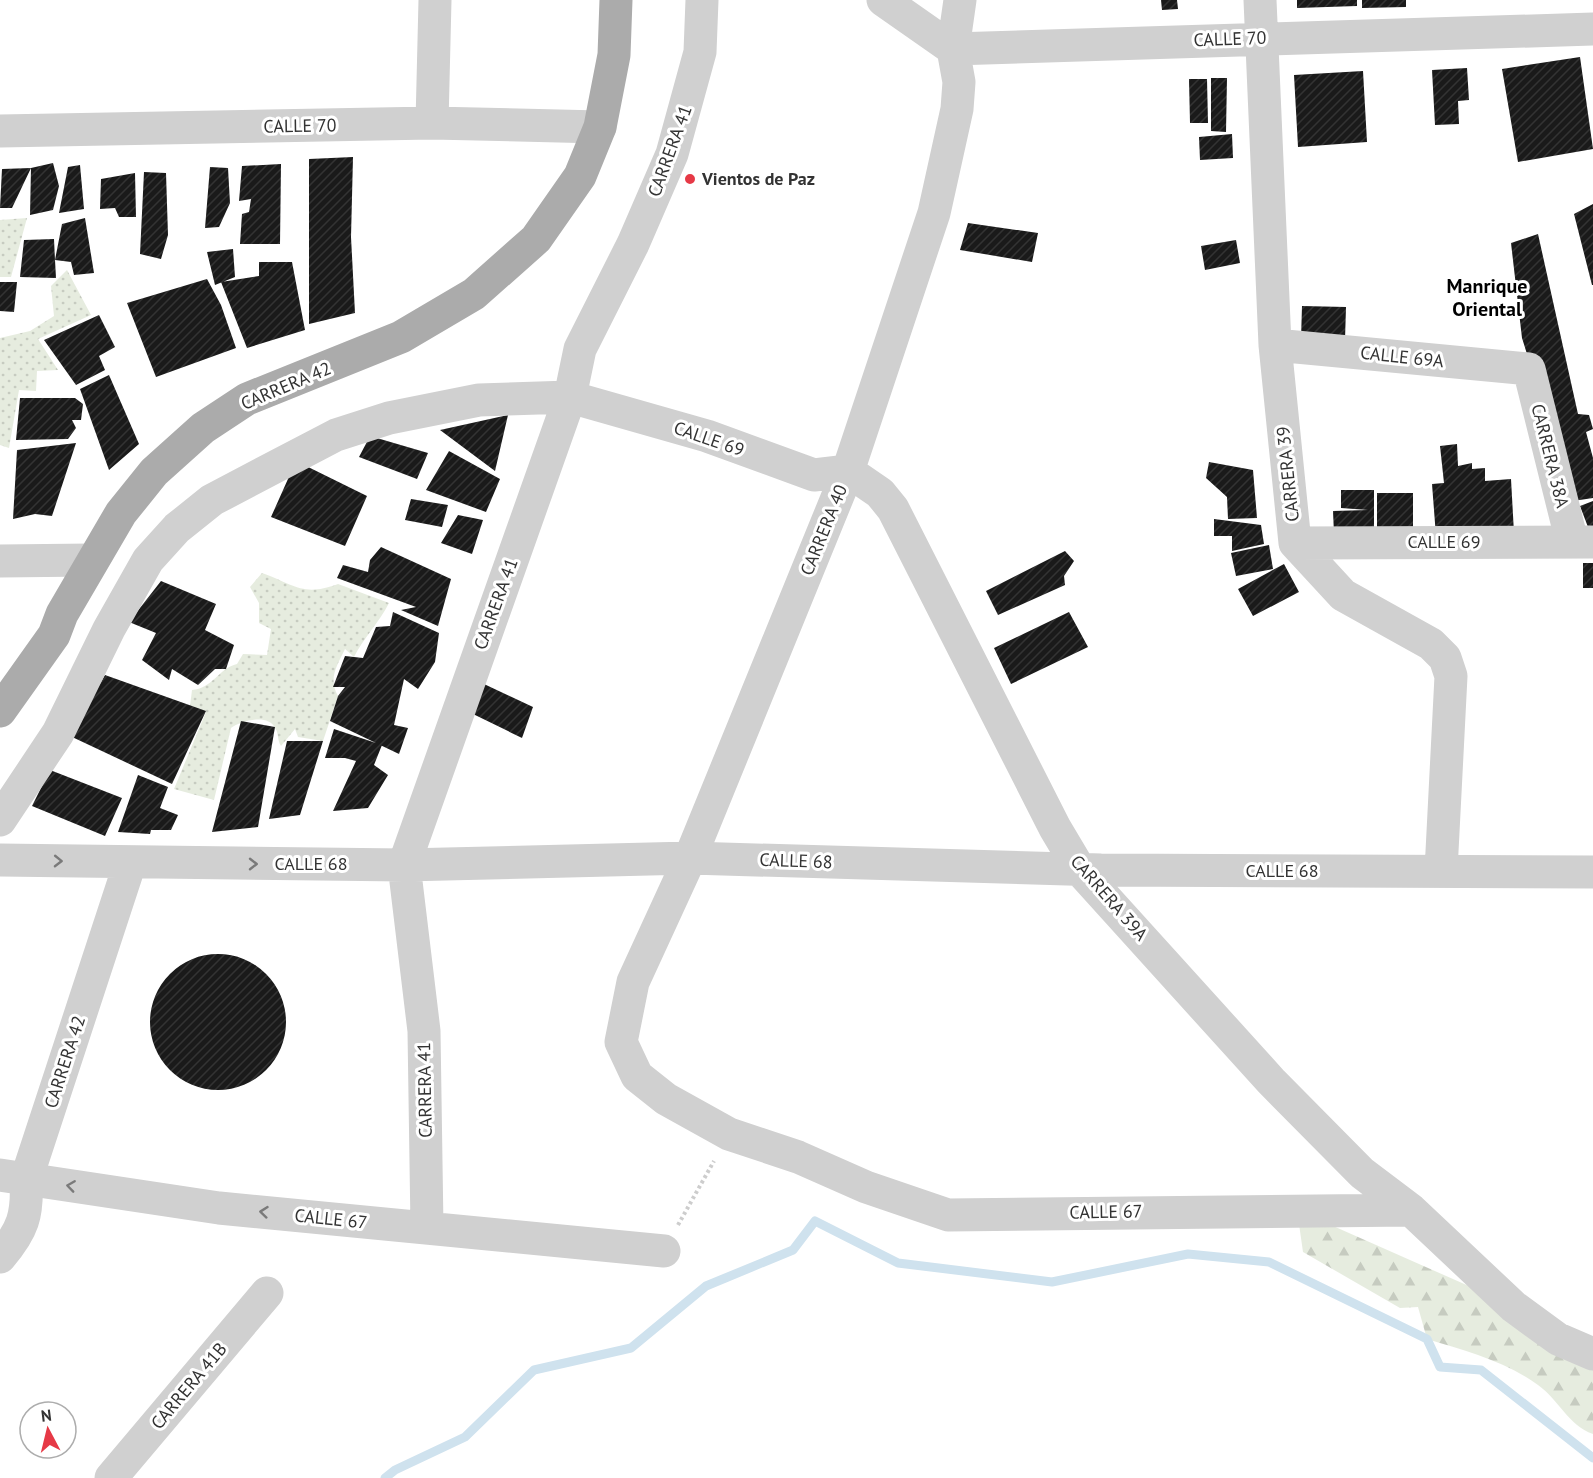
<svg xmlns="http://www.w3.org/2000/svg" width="1593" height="1478" viewBox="0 0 1593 1478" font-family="'PT Sans',sans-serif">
	<defs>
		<pattern id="forest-firs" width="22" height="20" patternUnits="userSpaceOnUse" patternTransform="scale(1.5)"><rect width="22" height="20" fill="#e6ecdf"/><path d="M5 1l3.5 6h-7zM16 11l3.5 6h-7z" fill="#c6cbc0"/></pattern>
		<pattern id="park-dots" width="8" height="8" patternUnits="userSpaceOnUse" patternTransform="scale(1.5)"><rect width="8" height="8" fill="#e6ecdf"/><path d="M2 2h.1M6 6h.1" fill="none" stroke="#c6cbc0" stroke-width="1.8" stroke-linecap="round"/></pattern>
		<pattern id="building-hatch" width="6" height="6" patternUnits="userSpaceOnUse" patternTransform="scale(1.5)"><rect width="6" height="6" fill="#1a1a1a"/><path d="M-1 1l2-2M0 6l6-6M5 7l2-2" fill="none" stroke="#333"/></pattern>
	</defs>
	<rect width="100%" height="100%" fill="#fff"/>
	<path fill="url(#forest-firs)" d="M1297 1210 1593 1341V1434C1568 1425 1559 1400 1538 1385 1505 1361 1466 1351 1427 1339L1418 1307 1400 1308 1303 1252Z"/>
	<path fill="url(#park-dots)" d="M27 218 11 277H0V220Z
		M67 270 91 315 38 339 58 370 37 371 36 391 19 390 9 448 0 445V338L30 331 54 316 51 286Z
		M262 573C295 585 303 597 338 584L389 603C379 623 364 637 354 657L345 649C337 666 328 678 338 696L323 741 298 737 295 729 281 746C277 740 279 733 275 728 268 713 241 721 231 728L214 800 174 789 206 712 190 706 192 690C212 689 219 668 237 664L243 654 267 655 271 629 259 623V603L250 587Z"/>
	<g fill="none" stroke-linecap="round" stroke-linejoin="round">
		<path stroke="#cfe2ee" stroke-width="9" d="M385 1478 395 1470 465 1437 534 1370 631 1348 706 1286 793 1250 815 1221 898 1263 1052 1282 1188 1254 1269 1262 1427 1339 1440 1367 1481 1370 1593 1458"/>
	</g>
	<path fill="url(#building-hatch)" d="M1161 0H1177L1178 9 1162 10Z
		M1297 0H1357V6L1297 8Z
		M1362 0H1406V7L1362 8Z
		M1580 57 1593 149 1518 162 1502 69Z
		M1467 68 1469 100 1458 101 1459 124 1435 125 1432 70Z
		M1363 71 1367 142 1298 147 1294 75Z
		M1211 78H1227L1226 132 1211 131Z
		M1189 79H1207L1208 123H1190Z
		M1232 134 1233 158 1200 160 1199 137Z
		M353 157 351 237 355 313 309 324V159Z
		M53 163 59 186 53 210 30 215 31 168 12 208H0L2 169 31 168Z
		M281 164 280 244H240L242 214 249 212 251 199 239 201 242 166Z
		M80 165 84 209 59 213 68 167Z
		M210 167 228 168 230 203 219 227 205 228Z
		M144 172 166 173 168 235 161 259 140 254Z
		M135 173 136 217H119L115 208 100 209 101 179Z
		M1593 204V285H1592L1574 214Z
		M85 218 94 273 74 275 71 262 55 260 56 278 20 277 24 240 54 239 55 260 62 224Z
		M968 223 1038 233 1032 262 960 250Z
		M1538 234 1578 414 1589 415 1593 429 1586 432 1593 458V498L1573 501 1522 338 1511 243Z
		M1236 240 1240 263 1205 270 1201 246Z
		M233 249 235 277 215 285 207 252Z
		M259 262H292L305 330 247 348 221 282 259 276Z
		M207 279 221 305 236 348 156 377 127 303Z
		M0 282H17L14 312 0 311Z
		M1302 306 1346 307 1345 340 1301 339Z
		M99 315 115 347 99 356 105 370 76 385 44 340Z
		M109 375 139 444 109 470 80 389Z
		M20 398H75L83 404 81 420H72L76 428 68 439 16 440Z
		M508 415 495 471 440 430Z
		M370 436 428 453 417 479 359 457Z
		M76 443 52 516 35 514 13 519 17 450Z
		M1457 444 1458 466 1472 463V469L1485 468V481L1511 479 1514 533 1436 536 1432 484 1444 483 1440 446Z
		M449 451 500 479 486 512 426 490Z
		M296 461 367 496 345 546 271 517Z
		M1209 462 1253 470 1257 518 1228 519 1227 497 1206 478Z
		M1341 490H1374V532L1334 534 1333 511 1368 510 1341 508Z
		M1377 493H1413V534H1377Z
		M411 499 448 505 442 527 405 520Z
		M1593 501V535H1591L1580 506Z
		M458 515 483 520 472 554 441 543Z
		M1214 519 1261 525 1264 544 1232 551V536H1214Z
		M1269 545 1273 569 1236 576 1231 553Z
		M381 547 451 579 438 626 401 610 416 607 337 578 343 565 368 572 370 560Z
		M1065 551 1074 561 1064 576 1065 585 998 615 986 591Z
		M1583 563H1593V588H1583Z
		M1284 564 1299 592 1253 616 1238 589Z
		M161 581 216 604 205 630 234 645 226 669H215L198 685 172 669 169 680 142 660 156 633 129 622Z
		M393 612 439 633 435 662 418 689 404 679 394 725 408 728 399 754 330 721 338 696 345 687H333L345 656 363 658 376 627 390 626Z
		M1069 612 1088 647 1011 684 994 648Z
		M105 675 206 711 172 784 70 736Z
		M484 684 533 707 522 738 473 714Z
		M241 721 275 727 258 827 212 832Z
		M334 729 382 745 374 765 388 775 368 808 333 811 356 761 345 758H325Z
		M287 741H323L300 815 269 819Z
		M50 770 122 798 105 836 32 806Z
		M138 775 168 787 160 808 178 815 171 830H151L150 834 118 832Z
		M150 1022a68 68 0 1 1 136 0a68 68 0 1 1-136 0Z"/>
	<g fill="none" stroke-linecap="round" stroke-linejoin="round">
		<path stroke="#cdcdcd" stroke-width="4" stroke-dasharray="3 3" stroke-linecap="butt" d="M678 1225 714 1161"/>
		<path stroke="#d0d0d0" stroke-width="33" d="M883 0 953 49 1593 29
			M960 0 953 49 959 82 957 109 934 213 848 471 690 858 633 982 621 1042 637 1076 666 1099 729 1134 798 1157 866 1187 948 1215 1411 1210
			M1260 0 1275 345 1295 543 1343 595 1431 644 1445 658 1451 676 1441 871
			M432 123 435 0
			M0 131 432 123 600 127
			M1275 345 1529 369 1572 542
			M1295 543 1593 542
			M0 561 91 560
			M0 820 58 733 109 629 148 560 177 528 212 500 336 435 389 418 479 400 570 397 707 436 814 475 848 471 880 493 893 509 1055 828 1080 870 1271 1081 1362 1173 1411 1210 1514 1307 1558 1339 1593 1354
			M0 860 404 865 690 858 1101 870 1593 872
			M0 1175 219 1208 664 1251
			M427 1228 424 1031 404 865 570 397 580 349 633 244 672 154 700 52 702 0
			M0 1257C23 1230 28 1215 26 1180L130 863
			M111 1478 267 1293"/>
		<path stroke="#ababab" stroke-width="33" d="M0 711 54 635 62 614 121 513 154 472 203 428 247 399 401 337 474 294 536 239 580 176 600 127 614 55 616 0"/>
	</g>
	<defs><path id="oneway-chevron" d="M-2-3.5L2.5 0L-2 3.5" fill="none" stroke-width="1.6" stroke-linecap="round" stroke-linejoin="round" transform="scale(1.5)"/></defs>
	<g stroke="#7a7a7a">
		<use href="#oneway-chevron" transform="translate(58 861) rotate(1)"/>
		<use href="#oneway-chevron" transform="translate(253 864)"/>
		<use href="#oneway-chevron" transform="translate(71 1186) rotate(-172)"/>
		<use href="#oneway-chevron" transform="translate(264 1212) rotate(-174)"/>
	</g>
	<circle fill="#e63946" stroke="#fff" stroke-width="2" cx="690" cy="179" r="6"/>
	<g text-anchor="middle" stroke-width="6" stroke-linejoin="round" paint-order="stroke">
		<g font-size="18" fill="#333" stroke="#fff">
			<text transform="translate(1230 39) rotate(-2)" y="6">CALLE 70</text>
			<text transform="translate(300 126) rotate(-1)" y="6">CALLE 70</text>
			<text transform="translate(670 151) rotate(-70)" y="6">CARRERA 41</text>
			<text transform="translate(1402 357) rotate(6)" y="6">CALLE 69A</text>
			<text transform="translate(286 386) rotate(-23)" y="6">CARRERA 42</text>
			<text transform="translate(709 439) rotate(19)" y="6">CALLE 69</text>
			<text transform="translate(1550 456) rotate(76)" y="6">CARRERA 38A</text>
			<text transform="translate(1288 474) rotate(-96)" y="6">CARRERA 39</text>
			<text transform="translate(824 530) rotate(-68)" y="6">CARRERA 40</text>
			<text x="1444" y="548">CALLE 69</text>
			<text transform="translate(496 604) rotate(-70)" y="6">CARRERA 41</text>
			<text transform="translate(796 861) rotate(2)" y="6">CALLE 68</text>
			<text x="311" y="870">CALLE 68</text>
			<text x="1282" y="877">CALLE 68</text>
			<text transform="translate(1109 898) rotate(49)" y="6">CARRERA 39A</text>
			<text transform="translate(65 1062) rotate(-72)" y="6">CARRERA 42</text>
			<text transform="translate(425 1090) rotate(-91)" y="6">CARRERA 41</text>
			<text transform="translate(1106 1212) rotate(-1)" y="6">CALLE 67</text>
			<text transform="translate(331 1219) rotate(6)" y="6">CALLE 67</text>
			<text transform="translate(189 1386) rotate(-50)" y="6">CARRERA 41B</text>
		</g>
		<g font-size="18" font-weight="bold" fill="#333" stroke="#fff" text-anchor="start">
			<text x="702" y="185">Vientos de Paz</text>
		</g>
		<g font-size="20" font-weight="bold" fill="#000" stroke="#fff">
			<text x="1487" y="293">Manrique<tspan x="1487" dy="23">Oriental</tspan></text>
		</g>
	</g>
	<g transform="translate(48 1430) rotate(353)"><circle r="28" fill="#ffffff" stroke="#adadad" stroke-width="1.5"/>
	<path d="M0-4.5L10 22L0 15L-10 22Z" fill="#e63946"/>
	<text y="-9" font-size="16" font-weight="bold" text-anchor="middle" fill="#333333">N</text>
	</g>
</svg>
